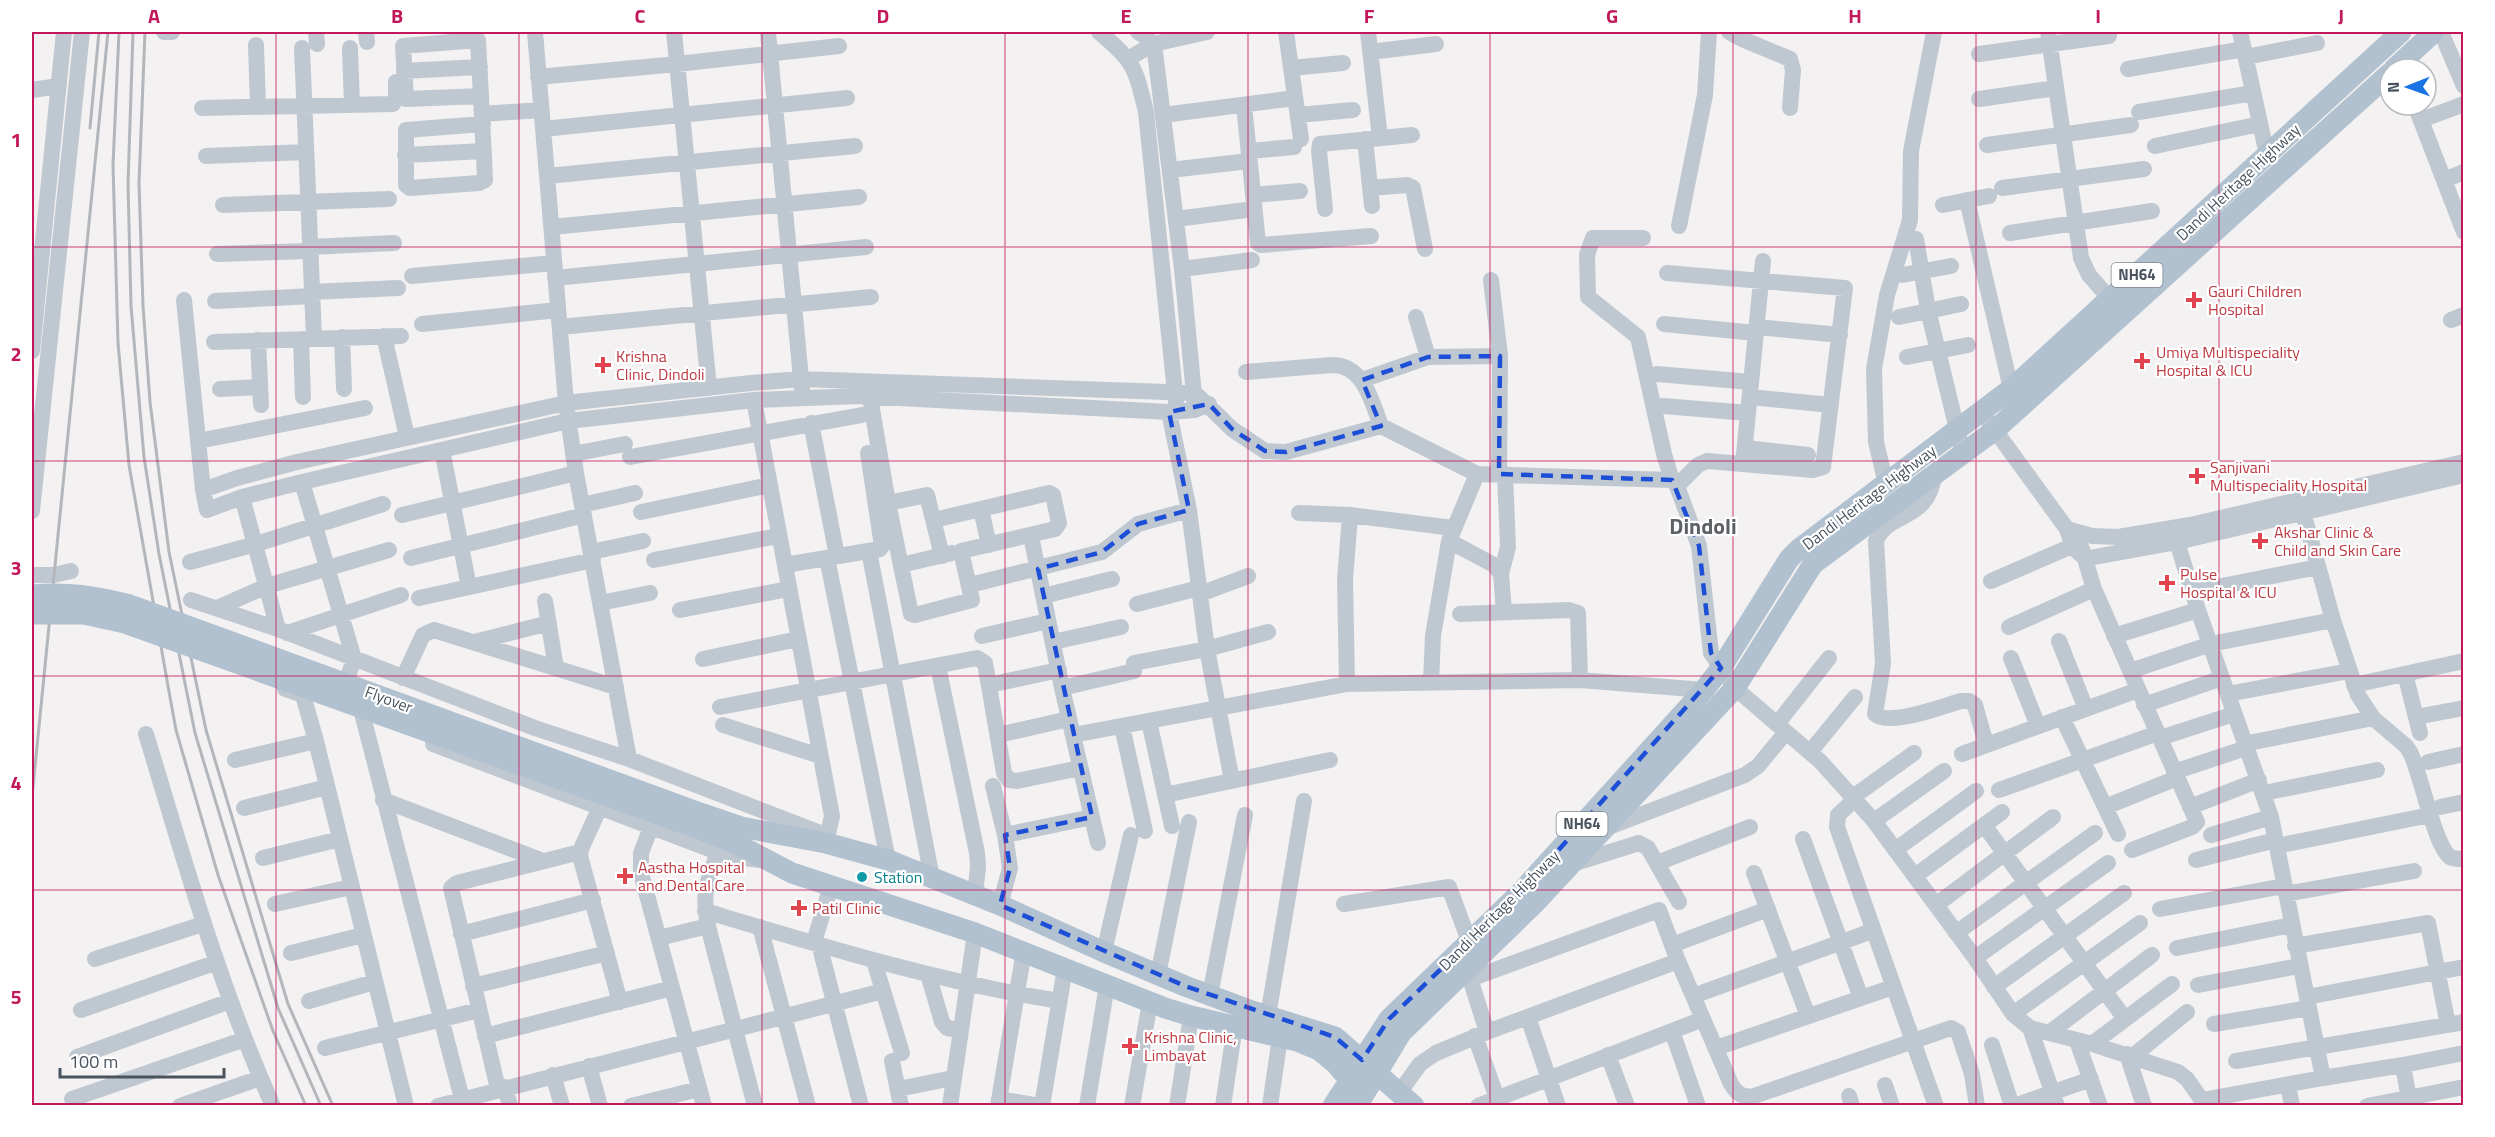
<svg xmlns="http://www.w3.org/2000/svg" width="2495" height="1137" viewBox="0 0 2495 1137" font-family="'Titillium Web',sans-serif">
	<rect width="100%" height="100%" fill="#f3f1f1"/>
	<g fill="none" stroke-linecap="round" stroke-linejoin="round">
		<path stroke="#bfc8d0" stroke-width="16" d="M164 32H172
			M316 32 317 44
			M366 32 367 42
			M535 32 566 403 576 473 629 759
			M674 32 709 388
			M768 32 802 389
			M1099 32C1135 62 1135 67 1146 112L1176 402
			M1138 32C1147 37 1152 41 1155 52L1182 269 1195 405
			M1286 32 1301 139
			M1368 32 1380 138
			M1729 32 1742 39 1790 59 1793 70 1790 108
			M2048 32 2081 258 2089 275 2110 299
			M2240 32 2267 155
			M2441 32 2464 86
			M256 45 258 107
			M302 48 314 338
			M350 48 352 105
			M1370 52 1436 44
			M1979 54 2109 36
			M2246 57 2317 43
			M1128 59 1153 44 1207 32
			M1291 68 1343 63
			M2128 69 2244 49
			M404 71 480 67
			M538 77 677 64 839 46
			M32 90 58 86
			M481 96 406 99 403 46 478 40 481 96C482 124 484 152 485 180L479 183 410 188 406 185V130L483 124
			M1979 99 2056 88
			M1244 105 1258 243 1261 245 1371 236
			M2415 105 2464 232
			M202 108 393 104 396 98V82
			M2139 112 2253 93
			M482 114 541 110
			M1163 115 1295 98
			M1298 115 1353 110
			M2421 120 2464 104
			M543 129 847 98
			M1365 139 1372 206
			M1987 145 2131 125
			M2155 146 2260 124
			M1249 151 1294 147
			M405 155 484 151
			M206 156 306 152
			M1170 170 1249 161
			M547 176 855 146
			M2444 180 2464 172
			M1370 188 1407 185 1413 188 1425 249
			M2002 188 2144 169
			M1253 195 1300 191
			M1967 200 2011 389
			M223 205 389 199
			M1943 205 1989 196
			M1325 209 1319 151 1320 144 1412 135
			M1176 219 1254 209
			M1679 226 1705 95 1709 32
			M552 227 859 197
			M2010 233 2152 211
			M1643 238H1593L1587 255 1588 297 1638 337 1664 454 1672 480
			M1916 239 1928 310 1963 454
			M310 247 394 243
			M217 254 310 251
			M1182 269 1252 260
			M1667 273 1845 288 1823 467 1813 470 1707 461 1698 465 1677 486
			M1902 275 1951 266
			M412 276 554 263
			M555 278 866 247
			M1491 280 1500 356 1499 474
			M312 292 398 288
			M184 300 203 490 207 510 242 497 302 482 568 421 754 400 859 396 1169 412 1195 410 1209 404
			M215 301 312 296
			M1416 317 1428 357
			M1899 317 1961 304
			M2451 320 2464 315
			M422 324 558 310
			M1664 324 1756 333
			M560 327 871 297
			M1757 327 1840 335
			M384 336 407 437
			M342 337 344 389
			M301 339 303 397
			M258 340 261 405
			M214 342 401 336
			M32 351 64 32
			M1907 357 1968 345
			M1246 372 1332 365C1364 365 1372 402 1381 426
			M1657 374 1751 382
			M1362 380 1428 357 1500 356
			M220 389 260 387
			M870 397 888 503 911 614 915 615 972 600 961 551 1055 529 1059 523 1053 495 1049 493 934 520
			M1750 397 1831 405
			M754 400 832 816 826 843
			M1663 406 1748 413
			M1981 411 2067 529C2071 542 2075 555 2089 558L2177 542 2464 475
			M1169 412 1189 510 1207 649 1232 781
			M811 423 837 556
			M198 441 365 408
			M1745 448 1808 455
			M442 450 469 587
			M573 454 625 444
			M630 457 862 415
			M1743 464 1763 261
			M1934 475C1929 522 1888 511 1876 541L1883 664 1875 714C1890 727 1943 706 1961 701H1969L1975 705 1986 744
			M302 482 354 659 342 694
			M1886 484 1876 442 1874 369 1887 295 1910 220 1911 151 1934 32
			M203 490 237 478 297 462 566 403 751 383 801 379 1195 393 1232 429 1265 451 1286 452 1381 426 1477 474 1672 480 1677 486 1699 546 1711 653 1735 688 1820 761 1874 821 1975 958 2013 1014 2030 1028 2092 1044 2178 1072 2187 1079 2206 1106
			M242 497 278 629
			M2297 500 2303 512 2333 620 2358 695 2373 718 2406 746 2410 752C2421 773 2434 845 2450 857 2454 859 2459 859 2464 859
			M888 503 927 495 942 556
			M582 505 635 493
			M981 509 989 545
			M32 511 82 32
			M641 512 769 485
			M1299 513 1350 515 1453 528
			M402 515 576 473
			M2067 529 2092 536 2118 537 2190 525 2464 462
			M1032 541 1062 688 1098 843
			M1449 541 1494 565 1501 574 1504 612
			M2177 542 2198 610 2271 817 2323 1078 2202 1100
			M2082 549 2094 589 2197 822 2192 827 2132 850
			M869 551 932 878
			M591 552 643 541
			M411 558 584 515
			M827 558 888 860
			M654 560 778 536
			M190 562 256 544 383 504
			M785 565 880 549 882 546 868 453
			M901 565 952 553
			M1501 574 1508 547 1505 474
			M32 575H54L71 571
			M1991 581 2072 546
			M974 584 1102 552 1138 524 1189 510
			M2192 592 2318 567
			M1200 594 1248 576
			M1043 596 1112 579
			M419 598 593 560
			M191 600 278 629 535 728 629 759 828 836
			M545 601 556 668
			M600 603 650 593
			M1137 604 1199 588
			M217 608 267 586 389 550
			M680 610 788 589
			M1460 614 1569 610 1578 613 1580 680
			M2009 627 2094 589
			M287 633 401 595
			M982 636 1048 621
			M2114 636 2198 610
			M2059 641 2086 709
			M474 642 549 623
			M1053 642 1121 627
			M2011 658 2038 726
			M703 659 798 639
			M1134 663 1207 649 1268 632
			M938 666 977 853 978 867 975 896
			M2130 671 2211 644 2333 620
			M2405 674 2420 733
			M403 678 423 635 434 630 616 687
			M1431 682 1433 636 1449 541 1477 474
			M1347 684 1345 580 1350 515
			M989 685 1059 670
			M2354 685 2464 661
			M1062 688 1134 671
			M285 689 303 695 316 741 406 1106
			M2228 694 2349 671
			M2144 705 2222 678
			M720 707 977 658 985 663 1004 773 1009 780 1017 781 1080 768
			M363 717 462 1099
			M2062 717 2118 834
			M2416 717 2464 708
			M1149 721 1172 826
			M1777 724 1829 658
			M723 725 820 756
			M1122 726 1145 831
			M146 734C184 859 219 986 273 1106
			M998 735 1069 719
			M1073 735 1347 684 1580 680 1704 690
			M2160 738 2234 714
			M433 744 728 856 761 860
			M2244 744 2373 718
			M1810 752 1855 697
			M1962 754 2138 690
			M235 760 316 741
			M2428 762 2464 754
			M2174 772 2246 748
			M993 786 1005 835 1010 868 1000 905
			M1999 790 2158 733
			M2264 793 2377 770
			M1165 795 1330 760
			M1853 797 1914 753
			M1855 799 1838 815 1837 827 1936 1106
			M383 800 543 861
			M600 807 581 849 580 856 620 1002
			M2105 807 2177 778
			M2190 807 2259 780
			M2440 807 2464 802
			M244 808 327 787
			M1874 821 1944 771
			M1984 825 2125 1019
			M651 827 641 853V873L704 1106
			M1606 828 1745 775 1758 766 1786 732
			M1005 835 1092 817
			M2211 835 2271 817
			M1803 839 1861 998
			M2277 846 2430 815
			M1895 850 1976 791
			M718 852C706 886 702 891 708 926L755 1106
			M263 858 340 839
			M2196 860 2276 840
			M1657 863 1750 827
			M1572 864 1639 843 1648 848 1679 902
			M1754 873 1808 1016
			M1915 876 2002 812
			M2286 894 2414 871
			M275 904 351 887
			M1344 904 1449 887 1469 941
			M1936 905 2053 817
			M2160 909 2284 886
			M705 911C822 946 939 982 1059 1001
			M760 927 808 1106
			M1956 933 2095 833
			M461 934 593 900
			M659 938 708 926
			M814 942 831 886
			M819 944 861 1106
			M1672 945 1768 909
			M2295 946 2428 923 2448 1025
			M2177 948 2291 925
			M1104 952 1131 835
			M291 953 363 935
			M1975 958 2108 863
			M95 959 203 924
			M874 961 902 1053
			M1467 969 1487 1032
			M928 974 942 1022 947 1028 960 1030
			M1158 975 1189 822
			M1470 979 1659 910 1678 961 1731 1084C1737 1094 1743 1098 1754 1096L1951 1028 1958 1032 1972 1074 1977 1106
			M2198 985 2299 966
			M473 986 607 953
			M1994 987 2124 893
			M1210 995 1245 815
			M1693 996 1872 931
			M2307 997 2464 967
			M309 1001 374 982
			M81 1010 217 962
			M2013 1014 2140 923
			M1268 1016 1304 801
			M1528 1017 1558 1106
			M2214 1024 2309 1008
			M2030 1028 2057 1106
			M1672 1031 1698 1106
			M2049 1033 2152 955
			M485 1036 672 988
			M1475 1036 1497 1098
			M2077 1041 2100 1106
			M2092 1044 2172 984
			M1992 1045 2012 1106
			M325 1048 479 1010
			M1716 1048 1893 987
			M2127 1054 2144 1106
			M1608 1055 1627 1106
			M2133 1056 2187 1012
			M77 1057 230 1001
			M892 1061 901 1106
			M2236 1061 2464 1022
			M2403 1065 2464 1053
			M589 1066 600 1106
			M553 1075 562 1106
			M2323 1078 2403 1065 2410 1106
			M1885 1085 1892 1106
			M2288 1085 2292 1106
			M505 1087 510 1106
			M498 1089 451 888 457 883 580 852
			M898 1089 953 1078
			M1399 1093 1420 1064 1436 1053 1487 1032 1678 961
			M1849 1096 1852 1106
			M72 1099 245 1039
			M999 1099 1040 1106
			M180 1106 260 1078
			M438 1106 883 991
			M631 1106 699 1089
			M950 1106 975 933
			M998 1106 1024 951
			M1042 1106 1065 968
			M1087 1106 1107 985
			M1132 1106 1150 1002
			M1177 1106 1191 1016
			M1223 1106 1235 1026
			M1270 1106 1280 1037
			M1478 1106 1703 1019
			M2014 1106 2091 1079
			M2367 1106 2464 1087"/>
		<path stroke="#b1c1cf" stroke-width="21" d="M2394 69 2434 32
			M703 814 741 827 826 843 888 860 1000 905 1104 952 1185 986 1252 1011 1335 1037 1414 1106
			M694 827 733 842 792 873 975 933 1165 1008 1191 1016 1297 1041 1319 1050 1335 1063 1357 1089
			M1333 1106 1389 1019 1521 892 1704 690 1721 668 1789 559 1799 549 2011 389 2401 32
			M1357 1106 1401 1033 1534 904 1735 688 1813 564 1995 430 2390 73"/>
		<path stroke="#b3b6bb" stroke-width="3" d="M119 32 113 165 118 343 129 465 168 686 176 730 218 875 273 1031 306 1106
			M133 32 128 184 131 306 144 457 159 554 195 733 278 1008 321 1106
			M145 32 139 183 143 306 150 402 169 552 206 730 288 1004 333 1106
			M90 128 99 32
			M32 797 108 32"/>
		<path stroke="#b1c1cf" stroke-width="21" d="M32 595C69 592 93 596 130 605L703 814
			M32 614H84L125 623 694 827"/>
	</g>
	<path fill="none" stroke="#1d4ed8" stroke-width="4.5" stroke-dasharray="12 8" stroke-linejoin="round" d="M1500 356 1499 474 1672 480 1699 546 1711 653 1721 668 1521 892 1389 1019 1362 1060 1335 1037 1185 986 1000 905 1010 868 1005 835 1092 817 1038 569 1102 552 1138 524 1189 510 1169 412 1209 404 1232 429 1265 451 1286 452 1381 426 1362 380 1428 357Z"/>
	<path fill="none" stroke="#c2185b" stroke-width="1.5" stroke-opacity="0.55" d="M276 32V1106M519 32V1106M762 32V1106M1005 32V1106M1248 32V1106M1490 32V1106M1733 32V1106M1976 32V1106M2219 32V1106M32 247H2464M32 461H2464M32 676H2464M32 890H2464"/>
	<g fill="#e0444e" stroke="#fff" stroke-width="2">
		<path d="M2191 291h6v6h6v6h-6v6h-6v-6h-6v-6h6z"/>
		<path d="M2139 352h6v6h6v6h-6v6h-6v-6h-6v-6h6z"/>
		<path d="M600 356h6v6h6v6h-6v6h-6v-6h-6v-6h6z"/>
		<path d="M2194 467h6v6h6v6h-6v6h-6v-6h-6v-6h6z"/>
		<path d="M2257 532h6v6h6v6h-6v6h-6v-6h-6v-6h6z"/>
		<path d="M2164 574h6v6h6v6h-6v6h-6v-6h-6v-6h6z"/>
		<path d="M622 867h6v6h6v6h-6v6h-6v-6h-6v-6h6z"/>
		<path d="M796 899h6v6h6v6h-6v6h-6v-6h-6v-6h6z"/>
		<path d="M1127 1037h6v6h6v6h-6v6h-6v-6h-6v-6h6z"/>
	</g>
	<circle fill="#0f9aa8" stroke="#fff" stroke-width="2" cx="862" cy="877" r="6"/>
	<g text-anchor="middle" stroke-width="4.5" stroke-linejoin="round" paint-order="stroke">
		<g fill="#fff" stroke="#80878f" stroke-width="1.5">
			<rect x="2111.5" y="263" width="51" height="24" rx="4.5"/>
			<rect x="1556.5" y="812" width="51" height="24" rx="4.5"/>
		</g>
		<g font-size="15" font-weight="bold" fill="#49545f">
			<text x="2137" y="280">NH64</text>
			<text x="1582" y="829">NH64</text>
		</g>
		<g font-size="16" fill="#49545f" stroke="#fff">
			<text transform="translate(2238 182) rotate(-43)" y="6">Dandi Heritage Highway</text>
			<text transform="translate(1869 497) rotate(-37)" y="6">Dandi Heritage Highway</text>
			<text transform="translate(389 699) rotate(20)" y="6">Flyover</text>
			<text transform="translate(1499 910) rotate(-45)" y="6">Dandi Heritage Highway</text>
		</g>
		<g font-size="16" fill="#be3a42" stroke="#fff" text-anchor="start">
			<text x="2208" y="297">Gauri Children<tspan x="2208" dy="18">Hospital</tspan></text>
			<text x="2156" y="358">Umiya Multispeciality<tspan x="2156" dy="18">Hospital &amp; ICU</tspan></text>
			<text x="616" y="362">Krishna<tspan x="616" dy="18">Clinic, Dindoli</tspan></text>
			<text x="2210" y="473">Sanjivani<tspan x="2210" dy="18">Multispeciality Hospital</tspan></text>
			<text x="2274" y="538">Akshar Clinic &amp;<tspan x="2274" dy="18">Child and Skin Care</tspan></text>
			<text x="2180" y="580">Pulse<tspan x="2180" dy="18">Hospital &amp; ICU</tspan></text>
			<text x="638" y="873">Aastha Hospital<tspan x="638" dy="18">and Dental Care</tspan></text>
			<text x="812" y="914">Patil Clinic</text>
			<text x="1144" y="1043">Krishna Clinic,<tspan x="1144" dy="18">Limbayat</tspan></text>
		</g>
		<g font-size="16" fill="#0d838f" stroke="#fff" text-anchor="start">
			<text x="874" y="883">Station</text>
		</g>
		<g font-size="22" font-weight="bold" fill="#5d6166" stroke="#fff">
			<text x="1703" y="534">Dindoli</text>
		</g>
	</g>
	<rect width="2495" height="1137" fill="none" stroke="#ffffff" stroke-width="66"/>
	<g transform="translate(2408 87) rotate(269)"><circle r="28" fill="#ffffff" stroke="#b6bbbf" stroke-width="1.5"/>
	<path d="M0-4.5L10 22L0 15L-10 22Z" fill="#1a73e5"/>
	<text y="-9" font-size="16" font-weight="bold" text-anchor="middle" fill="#49545f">N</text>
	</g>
	<path d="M60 1068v9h164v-9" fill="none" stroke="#49545f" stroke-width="3"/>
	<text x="69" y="1068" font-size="18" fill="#49545f" stroke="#ffffff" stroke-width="4.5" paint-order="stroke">100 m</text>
	<rect x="33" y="33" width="2429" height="1071" fill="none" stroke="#c2185b" stroke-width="2"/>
	<g font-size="20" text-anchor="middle" font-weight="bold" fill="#c2185b">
		<text x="154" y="23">A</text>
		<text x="397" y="23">B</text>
		<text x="640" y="23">C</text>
		<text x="883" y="23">D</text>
		<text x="1126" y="23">E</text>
		<text x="1369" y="23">F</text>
		<text x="1612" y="23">G</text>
		<text x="1855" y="23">H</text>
		<text x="2098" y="23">I</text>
		<text x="2341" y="23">J</text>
		<text x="16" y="147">1</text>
		<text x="16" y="361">2</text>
		<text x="16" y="575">3</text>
		<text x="16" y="790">4</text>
		<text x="16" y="1004">5</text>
	</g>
</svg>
